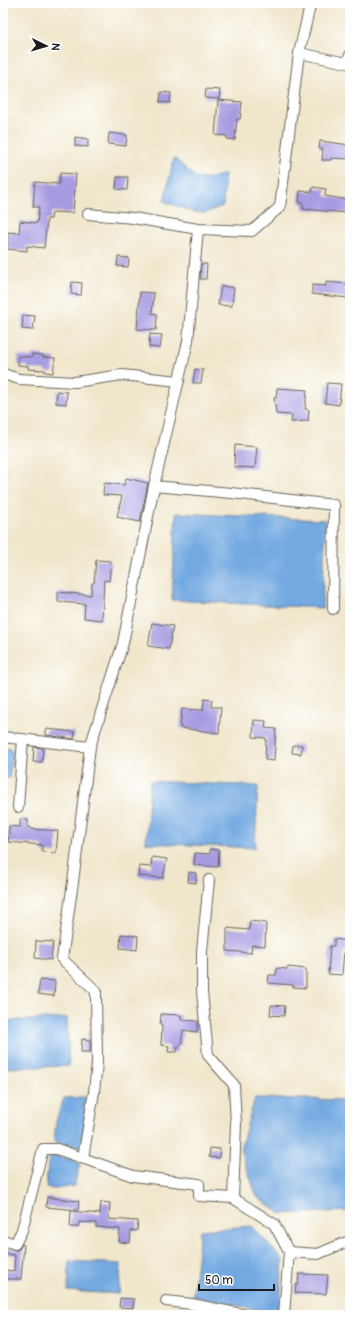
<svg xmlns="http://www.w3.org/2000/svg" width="353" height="1318" viewBox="0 0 353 1318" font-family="Pangolin,sans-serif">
	<rect width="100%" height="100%" fill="#fff"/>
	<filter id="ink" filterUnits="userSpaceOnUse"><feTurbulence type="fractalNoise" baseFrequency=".025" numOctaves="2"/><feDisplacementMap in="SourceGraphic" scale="8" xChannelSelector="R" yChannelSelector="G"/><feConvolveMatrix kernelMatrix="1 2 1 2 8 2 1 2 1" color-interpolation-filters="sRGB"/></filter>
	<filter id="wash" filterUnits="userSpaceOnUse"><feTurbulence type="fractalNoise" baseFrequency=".012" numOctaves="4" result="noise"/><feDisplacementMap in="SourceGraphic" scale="16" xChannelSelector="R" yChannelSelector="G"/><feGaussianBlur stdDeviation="0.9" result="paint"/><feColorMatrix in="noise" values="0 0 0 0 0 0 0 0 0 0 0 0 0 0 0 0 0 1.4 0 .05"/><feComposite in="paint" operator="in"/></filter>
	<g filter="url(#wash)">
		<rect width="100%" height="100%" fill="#f0e6cb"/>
		<path fill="#72a9e1" stroke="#47627e" d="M174 158 197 179 211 178 225 174 223 206 205 213 192 212 164 201Z
			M176 513 326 520 322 608 172 600Z
			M3 747 13 750 9 778 3 779Z
			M150 781 258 786 255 848 146 843Z
			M67 1018 69 1066 3 1068V1021Z
			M84 1097 89 1106 80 1147 54 1142 56 1121 64 1098Z
			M255 1098 350 1100V1211L281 1214 257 1197 240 1149Z
			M50 1156 70 1159 80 1164 74 1186 56 1189 46 1188 48 1163Z
			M252 1226 283 1260 279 1315 218 1301 193 1297 200 1230Z
			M69 1261 121 1264 119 1294 68 1291Z"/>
		<g id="blocks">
			<path fill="#a79be2" d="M206 89 220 90 219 99 205 98Z
				M161 92 171 93 170 103 160 102Z
				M218 100 242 102 240 119H237L235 140 227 139V136L215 135Z
				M109 133 127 135 126 146 108 144Z
				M75 137 88 139V147L75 146Z
				M320 141 350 145 349 159 331 158V160H322L323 149H319Z
				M60 173 76 174 73 213 52 212 51 219H47L44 248 27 246V251L7 249 8 232 19 233 20 221 37 223 39 207H33L35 182 59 184Z
				M117 177H128L127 190 116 189Z
				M313 187 326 189 325 196 349 200 348 213 303 209V203H299L300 191 312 192Z
				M118 257 129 258 128 267 117 266Z
				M201 264H207L206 279H200Z
				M72 282 82 283 81 295 71 294Z
				M326 282 349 284 348 298 312 294V285L326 286Z
				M221 286 234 288 232 306 218 305Z
				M140 292 154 293 152 313 157 314 156 330 137 329Z
				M23 315 35 316 33 330 22 329Z
				M150 334 162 335 160 348 149 347Z
				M32 354 43 355V357L55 358 53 373 45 372V370L28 369V366L18 365V356L32 357Z
				M195 369 203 370 201 383H193Z
				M327 383 341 384 339 405 325 403Z
				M277 388 307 390 305 409 309 410 308 421 291 422 292 415 276 414 274 398H276Z
				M57 391 67 392 66 404 56 403Z
				M235 445 257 447 255 468 234 467Z
				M126 478 148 483 140 522 117 517 122 496 103 495 104 483 124 485Z
				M96 560 111 561 109 581 104 580 102 620 84 618 85 604 58 602V592L91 595 92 583H94Z
				M152 623 173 626 169 649 148 646Z
				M204 699 212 700 211 707H221L219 733 180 728 182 709 203 710Z
				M254 720 266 721 265 728 276 729 274 761 265 760 266 738 253 737Z
				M46 729 75 732 74 739 46 735Z
				M293 745H302L301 754 292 753Z
				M34 747 43 748 42 762H33Z
				M20 819 28 820V827L31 828V829L58 831 56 853 42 852V845L8 842 9 826 20 827Z
				M210 849 219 850 218 867 194 865 195 853 210 854Z
				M152 857 167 859 163 878 138 876 139 866 151 867Z
				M189 872 196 873V883L188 882Z
				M250 921 266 923 265 946 252 945 251 953 227 951V928L249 930Z
				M121 934 138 936 137 950 120 948Z
				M334 939 350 941V952L344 951 342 975 328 974 330 946H334Z
				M36 941 53 942 51 960 35 958Z
				M288 967 306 969V988L293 987V985L268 983 269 975H276L277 968 287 969Z
				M40 980 55 981 54 996 38 994Z
				M271 1005 285 1006 284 1016 270 1015Z
				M161 1014 181 1015V1020L198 1021 197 1032 183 1030 181 1046H178L177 1052H168L169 1046 161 1045 162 1026 160 1025Z
				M82 1039 90 1040V1052H81Z
				M210 1148 220 1149 219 1158 209 1157Z
				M47 1197 79 1201 78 1210 46 1207Z
				M101 1202 110 1203 109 1219 138 1221 137 1231 131 1230 130 1243 119 1242 120 1229 96 1227V1223L79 1222 78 1227H70L71 1211 100 1214Z
				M22 1244 24 1245 21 1279H3V1270L14 1271 15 1255 4 1254V1247L16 1250 19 1249Z
				M299 1274 328 1275 326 1294 295 1293 296 1284 298 1285Z
				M120 1298 134 1299 133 1308 119 1307Z"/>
		</g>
	</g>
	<g filter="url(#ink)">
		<use href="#blocks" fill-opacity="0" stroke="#666359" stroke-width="1"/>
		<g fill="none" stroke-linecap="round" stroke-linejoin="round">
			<g stroke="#666359" stroke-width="12">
				<path id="street" d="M297 3 310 6 299 53 347 63 350 55
					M88 214 133 218 198 229
					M3 374 19 379 75 382 122 375 179 381
					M154 486 231 493 334 505 333 609
					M3 737 90 747 123 643 154 486 188 341 198 229 252 231 280 207 299 53
					M18 807 23 739
					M209 880 202 951V991L208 1055 234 1085 236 1124 233 1198
					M83 1158 94 1092 97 1063 96 991 62 959 73 882 90 747
					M3 1240 15 1244 22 1230 43 1149H57L133 1176 199 1184V1196L233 1198 274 1224 289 1252
					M166 1301 192 1304 246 1315
					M284 1315 289 1252 318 1254 344 1243 350 1242"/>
			</g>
			<use href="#street" stroke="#fff" stroke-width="10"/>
		</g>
	</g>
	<rect width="353" height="1318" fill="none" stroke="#fff" stroke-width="16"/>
	<g transform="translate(46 46) rotate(95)" stroke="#ffffff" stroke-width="3" paint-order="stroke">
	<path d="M0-3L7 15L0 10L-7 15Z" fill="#1c1c1c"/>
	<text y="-6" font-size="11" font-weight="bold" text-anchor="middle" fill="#1c1c1c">N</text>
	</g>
	<path d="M199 1284v6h75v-6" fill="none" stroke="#1c1c1c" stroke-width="2"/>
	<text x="205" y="1284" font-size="12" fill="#1c1c1c" stroke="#ffffff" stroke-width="3" paint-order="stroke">50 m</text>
</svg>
